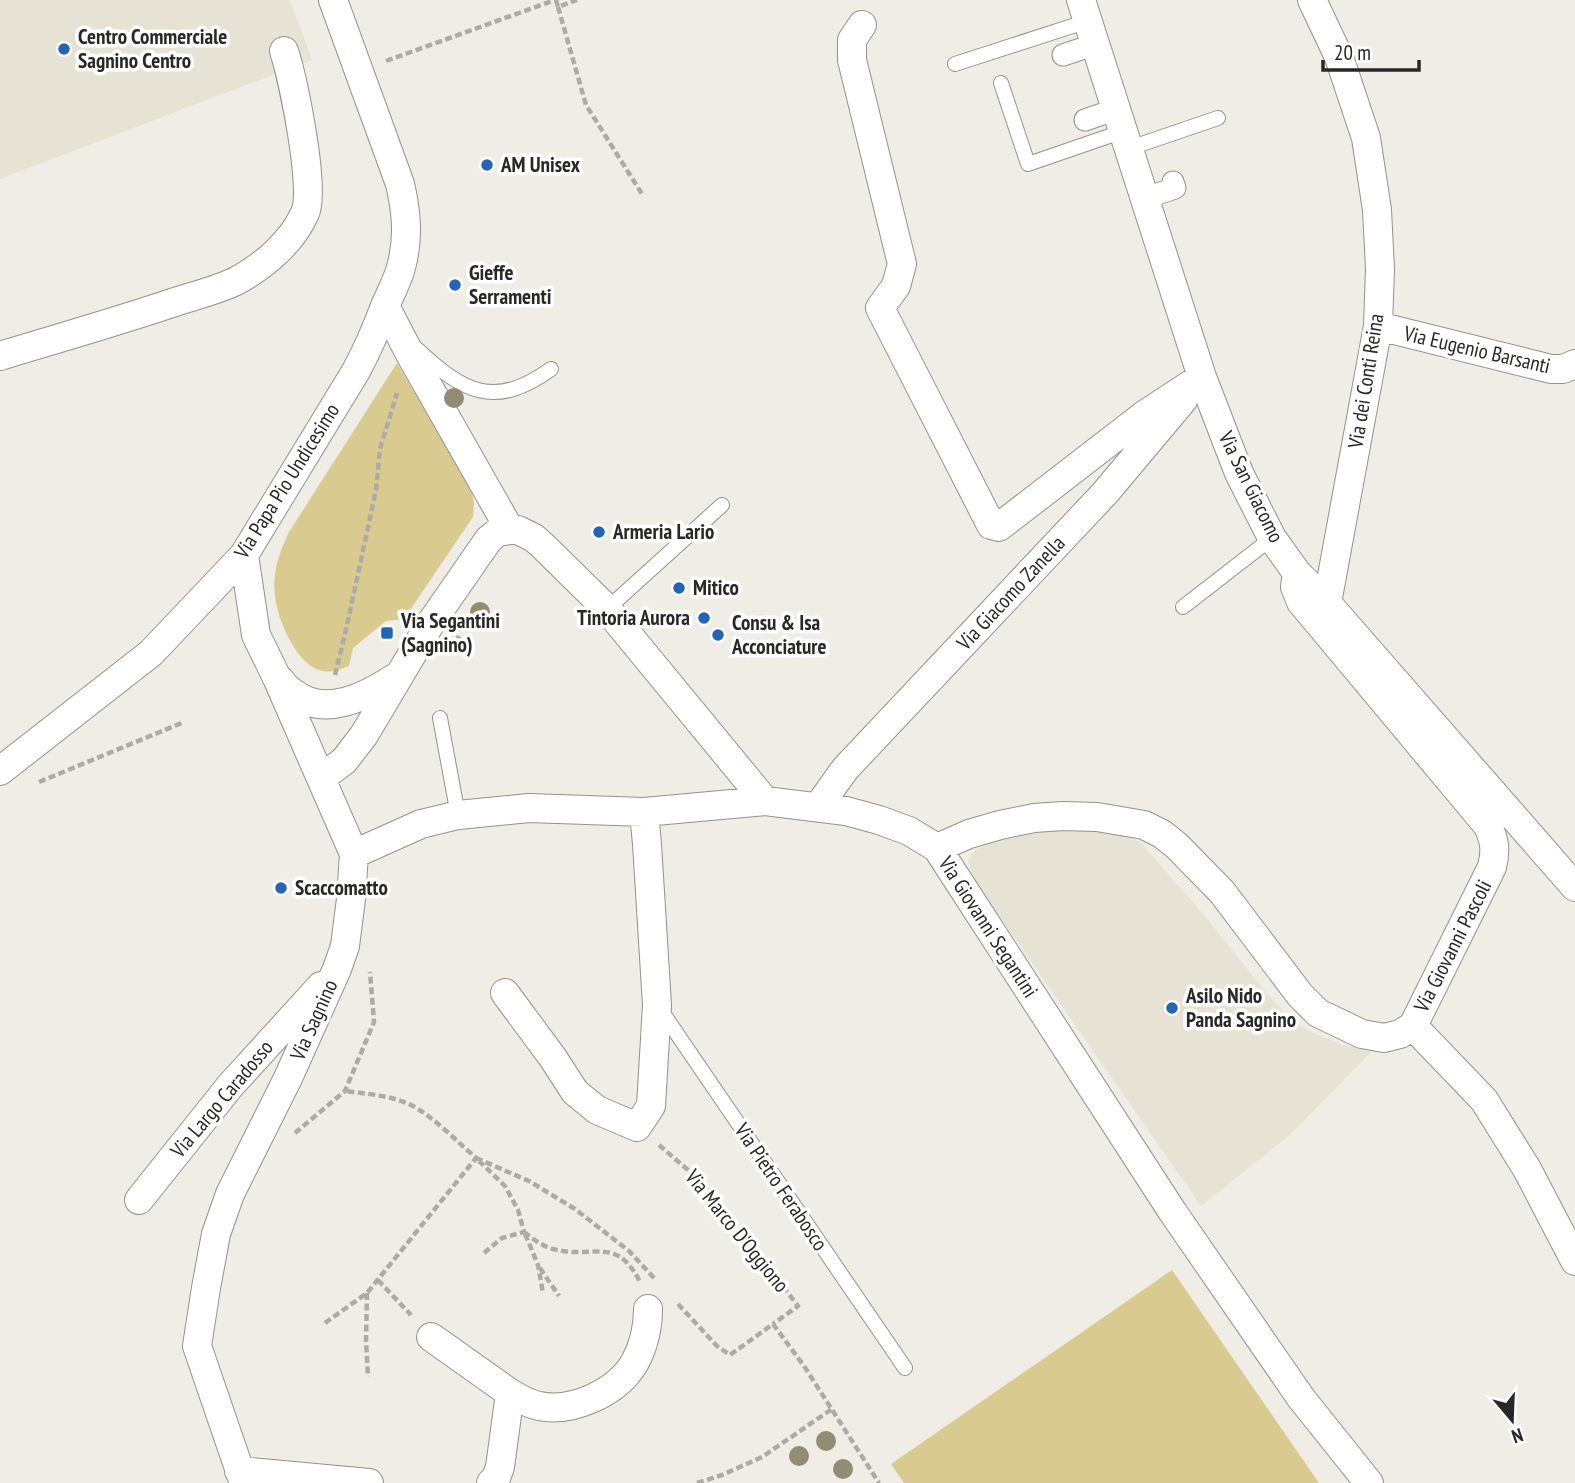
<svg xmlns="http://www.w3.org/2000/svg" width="1575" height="1483" viewBox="0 0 1575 1483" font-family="'PT Sans Narrow',sans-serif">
	<rect width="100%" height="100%" fill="#efede5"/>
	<path fill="#e7e3d4" d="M0 0H290L312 60 0 179Z
		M1069 829 1119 833 1141 843 1204 915 1269 996 1293 1021 1312 1032 1342 1045 1372 1051 1291 1134 1201 1206 977 884 971 871 968 860 976 849 991 843 1037 831Z"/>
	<path fill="#d9cb8f" d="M397 363 471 489 474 502 473 517 404 619 386 621 353 648 349 666C341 669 331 673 322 671 297 666 277 619 275 596 272 573 279 553 289 532Z
		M1172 1270 1319 1483H904L891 1464Z"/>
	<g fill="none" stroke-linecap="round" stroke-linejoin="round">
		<g stroke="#94928b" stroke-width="16">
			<path id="service" d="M955 64 1088 21
				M1001 83 1028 164 1124 131
				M1130 148 1218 118
				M417 349C463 392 494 410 551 369
				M1183 607 1272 538
				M607 609 722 505
				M440 718 458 815
				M660 1009 905 1368"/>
		</g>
		<g stroke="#94928b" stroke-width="23">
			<path id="pedestrian" d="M1063 55 1096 44
				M1085 120 1117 109
				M1146 198 1175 188 1173 182"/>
		</g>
		<g stroke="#94928b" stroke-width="30">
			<path id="minor" d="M1081 0 1202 377 1239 473 1272 538 1297 573 1327 603 1575 887
				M1312 0 1339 57 1366 138 1377 210 1380 269 1378 326 1327 603
				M862 25 852 40V60L902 264 896 286 880 308 991 525 999 527 1144 415 1202 377
				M385 306 411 356 510 530
				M1378 326 1551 369H1563L1575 364
				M0 356C59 338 119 321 178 301 197 295 221 289 238 280 265 265 292 242 305 213 316 189 293 79 284 51
				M244 555 256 635 277 678 354 854 351 899 345 946 337 969 288 1078 230 1194 216 1234 206 1288 197 1346 244 1483
				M280 680C283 684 287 689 292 692 324 719 367 696 396 677
				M0 771 151 653 244 555 356 371C368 349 376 330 385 306 390 295 396 283 400 271 409 241 407 214 400 184L333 0
				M321 778 344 761 364 735 430 624 489 539 498 532 510 530H518L534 538 542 545 607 609 765 801
				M818 807 845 769 1105 493 1183 400
				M937 848 969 834 1000 825 1034 818 1063 816 1097 817 1144 825 1162 834 1177 846 1222 892 1300 995 1318 1013 1362 1034 1384 1038 1400 1034 1413 1026 1492 867C1496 851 1495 841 1488 826L1301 602 1295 587 1297 573
				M354 854 421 824 458 815 529 808 644 812 765 801 846 811 879 820 909 831 937 848 1172 1211 1301 1398 1369 1483
				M505 993 553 1058 575 1092 597 1110 637 1127 651 1106 657 1005 647 844 644 812
				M1413 1026 1484 1100 1527 1169 1575 1261
				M139 1200 230 1086 321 986
				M431 1337 510 1393 500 1467 496 1478 491 1483
				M510 1393C519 1398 528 1404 539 1406 573 1413 618 1392 635 1362 643 1347 648 1327 648 1309
				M239 1471 369 1483"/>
		</g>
		<path stroke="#adaba5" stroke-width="4.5" stroke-dasharray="7 3.5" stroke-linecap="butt" d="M556 0 558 7 577 0
			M558 7 586 105 642 194
			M386 61 555 0
			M456 637 471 645
			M335 675 346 630 376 490 380 449 397 393
			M39 782 184 722
			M295 1133 345 1091 374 1022 370 972
			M659 1145 695 1176 723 1208 798 1306 773 1324
			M524 1232C533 1239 542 1246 553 1249 593 1260 616 1234 640 1282
			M525 1234 538 1265 543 1293
			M484 1253 502 1238 524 1232 518 1210 505 1186 476 1158 529 1181 575 1209 629 1251 655 1279
			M540 1268 559 1296
			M378 1280 411 1315
			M367 1293 366 1340 368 1377
			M678 1304 717 1346 730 1355 773 1324 804 1366 879 1483
			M325 1323 367 1293 476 1158C458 1142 431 1115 411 1105 390 1095 367 1094 345 1091
			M697 1483 722 1475 762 1457 832 1409"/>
		<use href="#service" stroke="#fff" stroke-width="14"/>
		<use href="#pedestrian" stroke="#fff" stroke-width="21"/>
		<use href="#minor" stroke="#fff" stroke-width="28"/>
	</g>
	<g fill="#928c72">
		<circle cx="454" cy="398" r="10"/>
		<circle cx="480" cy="612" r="10"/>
		<circle cx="826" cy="1441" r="10"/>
		<circle cx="799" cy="1456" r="10"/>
		<circle cx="843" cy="1469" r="10"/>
	</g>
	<g fill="#2364b5" stroke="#fff" stroke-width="2.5">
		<circle cx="64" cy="49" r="7"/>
		<circle cx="487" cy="165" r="7"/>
		<circle cx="455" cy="285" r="7"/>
		<circle cx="599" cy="532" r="7"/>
		<circle cx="679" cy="588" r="7"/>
		<circle cx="704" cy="618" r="7"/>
		<rect x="380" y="626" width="14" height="14" rx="3.5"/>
		<circle cx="718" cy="635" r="7"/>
		<circle cx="281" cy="888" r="7"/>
		<circle cx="1172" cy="1008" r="7"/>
	</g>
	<g text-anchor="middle" stroke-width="7" stroke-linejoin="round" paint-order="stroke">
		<g font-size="21" font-weight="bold" fill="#292826" stroke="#fff" text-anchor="start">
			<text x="78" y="44">Centro Commerciale<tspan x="78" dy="24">Sagnino Centro</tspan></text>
			<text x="501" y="172">AM Unisex</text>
			<text x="469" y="280">Gieffe<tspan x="469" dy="24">Serramenti</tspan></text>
			<text x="613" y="539">Armeria Lario</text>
			<text x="693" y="595">Mitico</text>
			<text x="690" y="625" text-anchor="end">Tintoria Aurora</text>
			<text x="401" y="628">Via Segantini<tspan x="401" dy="24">(Sagnino)</tspan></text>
			<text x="732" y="630">Consu &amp; Isa<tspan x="732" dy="24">Acconciature</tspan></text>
			<text x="295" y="895">Scaccomatto</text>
			<text x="1186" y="1003">Asilo Nido<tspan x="1186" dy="24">Panda Sagnino</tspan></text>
		</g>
		<g font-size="21" fill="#292826" stroke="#fff">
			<text transform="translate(1477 350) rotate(13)" y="7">Via Eugenio Barsanti</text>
			<text transform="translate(1366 381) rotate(-81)" y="7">Via dei Conti Reina</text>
			<text transform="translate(287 481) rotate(-58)" y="7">Via Papa Pio Undicesimo</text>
			<text transform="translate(1251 487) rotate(64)" y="7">Via San Giacomo</text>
			<text transform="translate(1011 593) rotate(-47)" y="7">Via Giacomo Zanella</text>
			<text transform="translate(988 927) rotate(57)" y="7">Via Giovanni Segantini</text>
			<text transform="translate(1453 946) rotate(-63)" y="7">Via Giovanni Pascoli</text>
			<text transform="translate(314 1020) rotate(-66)" y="7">Via Sagnino</text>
			<text transform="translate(222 1099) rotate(-50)" y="7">Via Largo Caradosso</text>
			<text transform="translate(781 1187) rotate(56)" y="7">Via Pietro Ferabosco</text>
			<text transform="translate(737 1231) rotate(51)" y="7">Via Marco D'Oggiono</text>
		</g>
	</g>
	<g transform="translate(1512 1420) rotate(161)" stroke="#ffffff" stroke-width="5" paint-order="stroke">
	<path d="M0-5L12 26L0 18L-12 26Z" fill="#292826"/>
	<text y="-10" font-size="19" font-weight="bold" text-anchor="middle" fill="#292826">N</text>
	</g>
	<path d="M1323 60v10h96v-10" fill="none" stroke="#292826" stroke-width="3.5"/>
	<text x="1334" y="60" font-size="21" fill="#292826" stroke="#ffffff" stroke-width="5" paint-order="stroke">20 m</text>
</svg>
